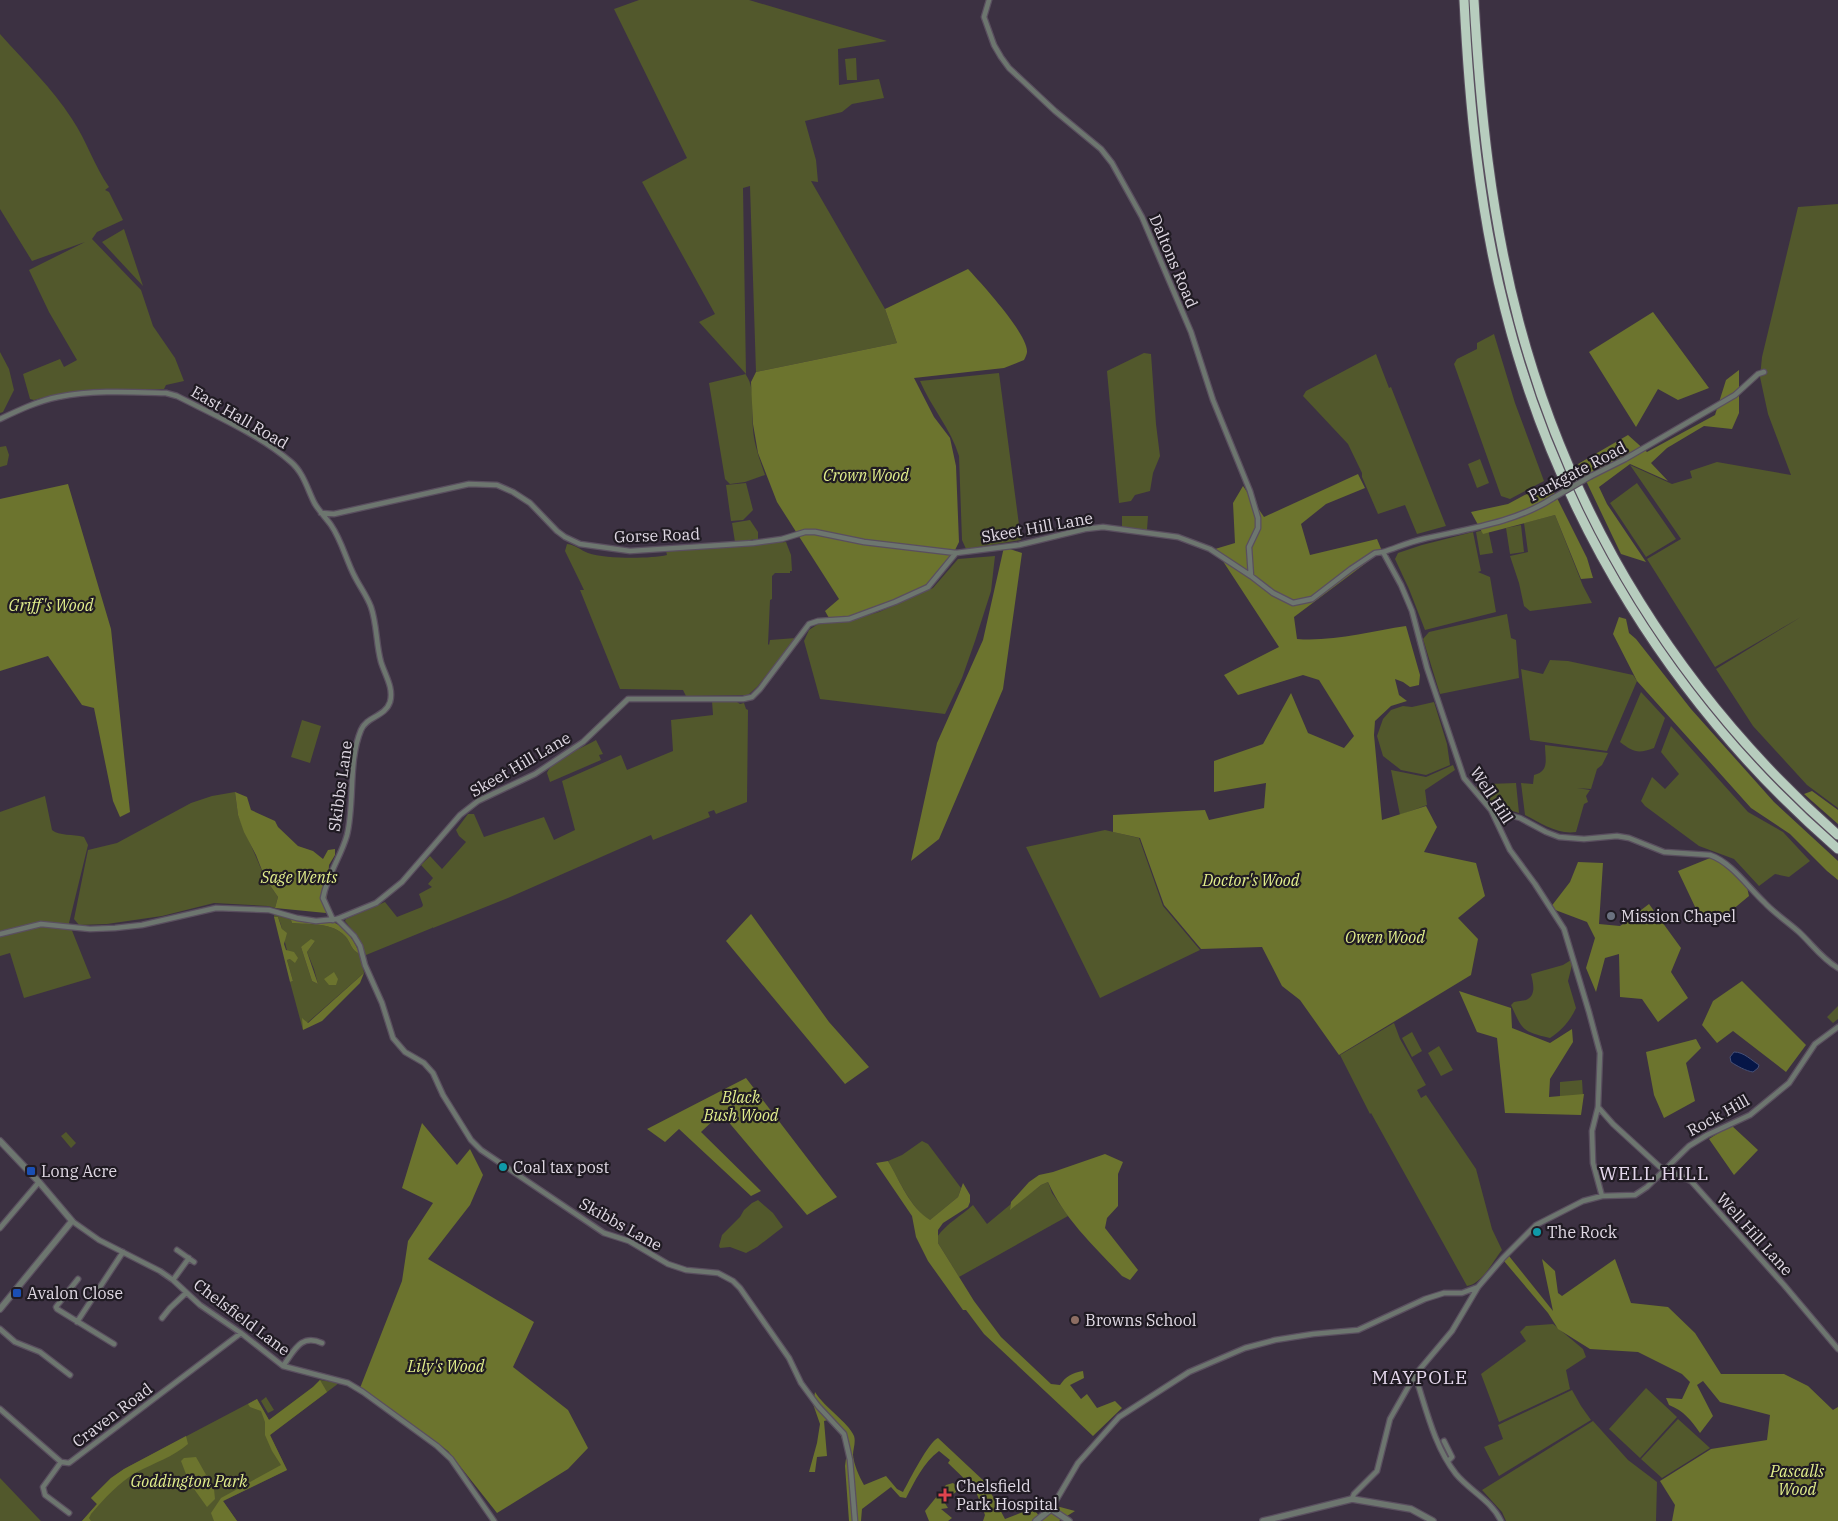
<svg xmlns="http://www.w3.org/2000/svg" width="1838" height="1521" viewBox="0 0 1838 1521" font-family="'IBM Plex Serif',serif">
	<rect width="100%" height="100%" fill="#3c3142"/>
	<path fill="#52582c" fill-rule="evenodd" d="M639 0H749L887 41 838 49 839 85 879 79 884 98 852 104 842 112 805 121 816 160 818 182 811 181 885 309 897 343 756 372 750 186 743 188 746 375C756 389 751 412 753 429 754 445 760 460 765 475L745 482 730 484 725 479 709 383 746 374 699 322 715 314 642 182 687 158 614 9Z
		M0 34C25 62 52 88 72 119 87 141 94 166 109 187L105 190 109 192 123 220 97 232 92 239 141 290 153 326 175 358 184 381 166 385 164 389C119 390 78 387 34 400L30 399 23 374 60 359 64 367 77 360 49 312 29 270 85 242 32 261 0 209Z
		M856 58 857 80H847L845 59Z
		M1838 204V808L1807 785 1753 726 1716 669 1801 617 1715 667 1647 559 1681 539 1630 465 1672 484 1692 478 1690 471 1717 462 1791 475 1768 414 1760 377 1762 357 1798 207Z
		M124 229 143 286 102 242Z
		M1494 334 1515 403 1544 481 1510 499 1501 496 1454 364 1457 359 1477 349V343Z
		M0 352 9 369 14 390 3 412 0 413Z
		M1144 353 1151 354 1156 424 1160 456 1153 473 1150 491 1135 495 1131 501 1119 503 1107 371Z
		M1376 354 1389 388 1391 387 1446 526 1417 534 1405 505 1378 514 1362 477V473L1348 444 1303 396 1306 391Z
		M999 373 1021 540 966 549 962 540 959 456C951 429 931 407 920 381Z
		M6 446 9 455 7 465 0 467V447Z
		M1480 459 1489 483 1477 488 1468 464Z
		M746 483 753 510 743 520 731 521 726 485Z
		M1637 483 1676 539 1646 557 1610 503Z
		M1555 515 1583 586 1592 603 1530 611 1524 606 1519 583 1510 556 1528 552 1524 523Z
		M1122 516H1148L1147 530 1122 528Z
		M750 520 758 532V539L735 542 732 523Z
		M1521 525 1524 552 1510 554 1506 528Z
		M1488 529 1493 553 1480 555 1476 532Z
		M1473 532 1481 571 1478 572 1490 577 1496 612 1425 630 1409 589 1395 559 1398 553 1422 545Z
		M786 542 791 555 792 571H790V573H775L772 576V599L770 600 768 644 769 645 770 640 796 638 757 687 748 695 686 696 683 690 620 689 580 590H584L565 551 567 544C576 545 580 550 588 553 606 559 649 559 667 555L666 551Z
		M995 556 991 591 975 641 962 678 945 714 820 699 804 641 809 630 818 624 844 622 879 612 933 588 958 559Z
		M1507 614 1511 638 1516 640 1519 678 1440 694 1423 639 1429 632Z
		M1550 660 1568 661 1633 675 1637 681 1607 751 1530 740 1521 669 1543 674Z
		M1641 692 1665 718 1654 748C1638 754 1633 752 1620 742Z
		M712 701 737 702 740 704 744 703 746 709 748 710 747 802 716 814 714 810 708 812 710 817 653 840 651 835 508 898 433 928 432 927V928L366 955 357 936 345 921 346 919 385 902 397 917 422 907 423 905 419 894 432 887 428 884 433 878 421 865 430 856 442 869 466 842 459 836 456 830 468 814H474L484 837 544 817 554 840 575 830 562 781 621 755 627 770 673 751 671 720 713 715Z
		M1434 702 1447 744 1450 765 1426 775 1401 770 1383 756 1377 736 1383 719 1391 710 1403 706 1412 707Z
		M302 720 321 726 310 763 291 757Z
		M1671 726 1748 812 1783 832 1810 861 1789 877 1775 874 1759 886 1734 859 1699 846 1645 806 1641 801 1652 777 1665 789 1679 774 1661 752Z
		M596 740 603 754 599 755 601 760 550 782 547 773C551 760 584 747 596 740Z
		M1545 745 1608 753 1602 765 1597 769 1591 789 1577 788 1590 790 1586 796 1588 802 1584 804 1576 832C1558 835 1541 823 1525 815L1521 783 1533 784 1534 775C1550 771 1545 759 1545 745Z
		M1453 765 1455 770 1425 790 1427 805 1400 815 1391 770 1426 777Z
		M1516 783 1519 813 1496 806 1475 787 1489 784Z
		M235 792 238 815 265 878 278 897 275 908 268 906 214 903 162 916 107 924 79 925 74 919 88 850 117 843 191 803 212 796Z
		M45 796 52 830C59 836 73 834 84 837L88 845 69 923 91 978 24 998 10 953 0 956V812Z
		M1105 830 1139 838 1163 906 1200 950 1100 998 1026 847Z
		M274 914 290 917 292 923C310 925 332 922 345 936 351 942 351 951 360 954L364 973 307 1023 303 1019V1030L290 982 293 981 287 960 290 959C284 945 284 930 278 917H274ZM315 941 307 952 314 969 318 984 312 981 301 947Z
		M1571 960 1572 965 1568 981 1576 1008C1570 1021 1562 1030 1550 1038 1522 1031 1523 1031 1511 1005L1514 1002C1517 1001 1523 1001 1526 1000 1537 995 1533 983 1531 974L1563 965Z
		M1838 1006V1019L1833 1023 1827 1017Z
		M1394 1023 1400 1039 1426 1085 1417 1090 1421 1098 1426 1095 1476 1169 1492 1229 1502 1250C1493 1261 1482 1284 1467 1286L1371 1113 1370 1114 1340 1055Z
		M1412 1032 1422 1051 1412 1057 1402 1038Z
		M1439 1046 1453 1070 1441 1076 1428 1053Z
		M1582 1080 1583 1096 1560 1098V1082Z
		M66 1132 76 1143 71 1148 61 1136Z
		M922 1141 928 1144 961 1188 958 1197 929 1221C910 1206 900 1182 888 1161L902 1155Z
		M1048 1182 1052 1193 1068 1216 959 1277 938 1243 937 1237C947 1223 961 1216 973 1205L987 1224 1011 1204 1010 1209 1041 1185Z
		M758 1200 773 1213 783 1227 757 1247 746 1253 730 1247 720 1248 719 1246 722 1235 740 1217 744 1210 752 1203Z
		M1553 1324 1583 1349 1586 1357 1566 1370 1570 1389 1499 1422 1481 1374 1526 1341 1520 1332 1526 1326Z
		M320 1380 339 1383 270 1435 287 1470 223 1501 237 1521H82L97 1504 91 1498 111 1478 124 1469 257 1399 269 1420 313 1387Z
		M1646 1388 1677 1417 1640 1458 1609 1429Z
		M1572 1390 1581 1406 1591 1420 1499 1476 1484 1447 1503 1439 1498 1425Z
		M266 1397 274 1410 268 1413 261 1401Z
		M1678 1419 1710 1448 1662 1478 1641 1459Z
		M1593 1421 1628 1460 1657 1482 1656 1521H1506L1502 1512 1482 1490Z
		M0 1478 38 1518 41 1521H0Z"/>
	<path fill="#6c742e" d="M968 269C981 283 1028 334 1027 352 1027 354 1025 358 1024 360L1004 368 914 378 934 417 950 438 956 466 959 542 953 554 927 584 895 601 849 617 829 618 825 611 839 599 777 502 758 453 753 424 751 382 756 372 897 343 885 309Z
		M1653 312 1709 388 1678 400 1658 389 1636 427 1589 352Z
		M1739 370V413L1732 429 1704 426 1667 448 1651 463 1668 481 1630 464 1599 487 1607 504 1646 562 1621 554 1578 464 1628 435 1647 452 1715 415 1726 380Z
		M1358 474 1365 488 1326 504 1301 524 1310 555 1377 539 1382 551 1294 617 1297 639C1331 642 1372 631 1406 626L1420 675 1419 685 1410 687 1403 682 1395 679 1399 695 1407 701 1391 706 1375 721 1374 735 1382 820 1426 806 1437 827 1424 852 1476 863 1485 896 1458 918 1478 939 1471 975 1339 1055 1300 1000 1282 986 1262 947 1201 949 1164 905 1140 838 1113 832V815L1205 810 1209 820 1264 808 1266 783 1214 792V761L1263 744 1291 693 1308 733 1344 748 1354 736 1319 680 1303 675 1238 695 1224 675 1279 647 1215 549 1235 543 1233 503 1243 486 1264 517Z
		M1549 482 1587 558 1593 578 1581 579 1555 515 1483 534 1471 512 1508 504Z
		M68 484 111 629 130 812 120 817 113 801 94 708 82 705 48 656 0 671V499Z
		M1004 547 1022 553 1003 689 939 839 911 861 937 743 983 640Z
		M1619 617 1626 619 1629 633 1636 639 1691 709 1774 802 1838 861V880L1827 871 1790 834 1751 808 1637 681 1613 634Z
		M1812 791 1838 810V824L1804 794Z
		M235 792 247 797 251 810 275 821 278 827 298 846 313 851 323 859 328 850 335 849V855L329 865 326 913 275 908 278 897 265 878 256 855 244 832 238 815Z
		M1715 856 1746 883 1749 896 1714 925 1697 911 1678 871Z
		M1578 862 1603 863 1599 924 1620 926 1649 904 1681 948 1671 972 1688 998 1658 1022 1642 999 1620 997 1619 954 1605 958 1596 992 1586 968 1595 938 1587 922 1550 908 1570 882Z
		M751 914 829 1022 869 1067 845 1084 726 941Z
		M274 917H278L282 929 287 933 284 944 286 950 294 952 298 958 295 963 290 959 287 960 293 981 290 982Z
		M290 917C301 918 326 919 335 923 347 928 355 943 360 954 351 951 351 942 345 936 332 922 310 925 292 923Z
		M311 939 315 941 307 952 318 984 312 981 301 947Z
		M334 972 338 979 336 985H329L324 979Z
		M364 973 360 983 322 1021 303 1030 302 1018 308 1023Z
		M1742 981 1806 1045 1786 1072 1733 1031 1717 1043 1702 1025 1713 1001Z
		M1459 991 1511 1008 1512 1028 1550 1043 1572 1029 1573 1042 1550 1079 1549 1097 1584 1094 1581 1115 1505 1113 1497 1038 1477 1032Z
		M1696 1039 1701 1048 1686 1063 1695 1101 1664 1118 1654 1095 1646 1052Z
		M746 1078 837 1197 807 1215 721 1113 701 1132 761 1191 751 1196 679 1129 665 1142 647 1129Z
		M422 1123 457 1165 470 1149 483 1175 470 1205 428 1259 534 1322 513 1367 568 1410 588 1448 568 1469 497 1513 448 1451 360 1388 402 1281 408 1241 433 1203 402 1188Z
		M1731 1125 1758 1150 1734 1175 1709 1139Z
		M1105 1154 1123 1162 1118 1174V1206L1107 1218 1105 1228 1138 1270 1130 1280 1122 1276C1095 1247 1064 1219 1048 1182L1041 1185 1010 1210 1011 1202 1029 1182 1039 1175 1053 1172Z
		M888 1161C900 1181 910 1208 930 1220L958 1197 963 1183 970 1195V1202L968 1207 943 1223 938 1230V1243L974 1301 1001 1337 1051 1384 1060 1385C1066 1376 1072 1373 1083 1371L1084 1378 1070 1385 1081 1399 1087 1394 1097 1408 1115 1401 1122 1408 1093 1436 984 1334 966 1310H963L928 1261 916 1237 912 1216 876 1163Z
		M1509 1256 1553 1311 1542 1259 1555 1271 1558 1293 1562 1296 1615 1259 1631 1303 1668 1307 1695 1333 1721 1374H1784L1808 1386 1833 1410 1838 1407V1521H1672L1675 1505 1660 1481 1711 1449 1767 1440 1770 1415 1720 1402 1703 1381 1697 1385 1713 1416 1700 1433C1691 1420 1684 1411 1669 1405L1666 1398 1682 1399 1690 1382 1682 1374 1638 1352 1590 1349 1558 1329 1548 1313 1504 1261Z
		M320 1380 327 1392 270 1435 287 1470 223 1501 237 1521H214L211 1513 221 1498 281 1465 272 1451 265 1435V1422L261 1411 250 1407 248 1404 257 1399 269 1420 313 1387Z
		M815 1392C825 1408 848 1422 854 1436 856 1442 853 1449 853 1455 854 1465 859 1476 864 1485L886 1476 897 1489 903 1492C909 1481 929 1441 938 1438L985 1482 1005 1519 1033 1508 1039 1516 1060 1507 1075 1511 1059 1521H983L985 1515 975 1489 948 1463 950 1460 939 1451C923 1463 915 1481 906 1498L900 1497 891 1487 862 1509 861 1521H849L845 1466 847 1451 840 1434 828 1420 824 1421 827 1456 817 1457 815 1472H809L817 1443 820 1424 813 1404Z
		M186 1436 188 1444C173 1457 154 1463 137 1472 118 1483 105 1498 91 1514L89 1518 91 1521H82L97 1504 91 1498 111 1478 124 1469Z
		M196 1457 214 1489 215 1499 207 1507 189 1482 181 1461 184 1458Z
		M953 1483 957 1486 956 1492 952 1495 948 1492 943 1500 948 1508 941 1509 952 1518 948 1521H929L925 1511 946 1485Z"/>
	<path fill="#061647" stroke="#475076" d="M1734 1052C1744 1052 1751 1060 1759 1065L1758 1068 1753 1072C1746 1071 1737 1066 1731 1062L1730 1057Z"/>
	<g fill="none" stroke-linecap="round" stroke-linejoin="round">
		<g stroke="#5a4f5f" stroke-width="7">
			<path id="minor" d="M989 0 984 17 994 45 1001 57 1009 68 1055 111 1101 149 1112 163 1142 217 1191 332 1213 400 1250 491 1258 518V528L1249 547 1251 576
				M0 419C19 410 38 401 58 397 94 390 130 392 166 393L177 396C214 415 260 435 291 462 304 473 308 491 315 504 320 512 326 518 331 525 342 541 346 560 355 577 360 587 367 596 371 607 377 624 376 644 381 662 385 675 394 688 390 702 385 717 367 716 361 730 348 761 355 802 347 835 341 857 327 875 323 898L333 920
				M1591 476 1625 459 1735 395 1758 374 1764 372
				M321 513 334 514 469 484 497 485 513 492 530 503 557 531 565 537 580 544 630 551 753 543 782 539 805 532H815L864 542 956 553 1019 545 1085 529 1103 527 1178 537 1210 549 1251 576 1273 593 1293 603 1312 599 1351 569 1375 553 1383 552 1401 585 1412 611 1427 668 1464 778 1491 810 1510 850 1535 884 1564 929 1589 1012 1600 1053 1598 1107 1592 1131 1593 1163 1602 1196
				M1383 552C1396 548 1409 542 1423 539 1466 529 1515 523 1553 498
				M1491 810 1520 818 1546 832 1559 837 1584 839 1617 836 1629 838 1664 852 1710 855C1731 862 1748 887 1764 902 1774 913 1788 922 1799 932 1812 944 1822 959 1838 968
				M337 919 354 936 360 946 365 965 382 1003 393 1038 405 1052 424 1063 433 1073 443 1095 471 1140 481 1150 604 1233 629 1241 668 1264 686 1270 718 1273 733 1281 740 1288 789 1358 801 1383 818 1406 844 1434 850 1460 855 1521
				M0 934 41 924 90 929 115 928 142 925 216 908 269 910 297 918 316 921 337 919 376 903 402 882 460 815 478 801 535 774 583 742 628 699H743L752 697 760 689 809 624 818 621 849 619 895 602 928 587 956 553
				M1598 1107 1613 1124 1660 1167 1691 1181 1784 1285 1838 1349
				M72 1221 99 1240 160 1271 173 1280 200 1305 241 1333 283 1366 348 1383 363 1392 437 1446 451 1459 494 1521
				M0 1228 39 1182
				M177 1250 194 1262
				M78 1279 59 1303 56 1307 57 1309 114 1344
				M173 1280 189 1258
				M162 1318 170 1308 186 1293
				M77 1322 123 1252
				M0 1329 15 1342 40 1352 70 1375
				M283 1366C294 1351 301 1333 322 1343
				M1415 1375C1426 1408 1434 1446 1456 1474 1470 1491 1491 1500 1501 1521
				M0 1409 61 1462 69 1463 241 1333
				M1444 1441 1452 1457 1448 1461
				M61 1462 43 1487 45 1495 69 1513
				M1352 1499 1354 1494 1377 1471 1390 1419 1415 1375 1452 1331 1478 1287 1503 1258 1536 1225 1583 1201 1602 1196 1635 1195 1647 1187 1689 1146 1707 1135 1750 1115 1789 1083 1815 1044 1838 1027
				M1051 1509 1078 1463 1119 1417 1189 1372 1245 1348 1275 1340 1313 1334 1358 1330 1425 1299 1444 1293H1462L1478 1287"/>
		</g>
		<g stroke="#5a4f5f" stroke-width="8">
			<path id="tertiary" d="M0 1141 39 1182 72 1221 0 1309
				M1036 1521 1051 1509 1069 1521
				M1263 1521 1352 1499 1411 1509 1433 1521"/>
		</g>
		<g stroke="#5a4f5f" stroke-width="11">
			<path id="motorway" d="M1464 0C1469 103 1479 209 1505 310 1558 520 1674 707 1838 849
				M1474 0C1480 108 1491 217 1519 322 1572 522 1683 699 1838 835"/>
		</g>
		<use href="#minor" stroke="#6d766f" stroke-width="4.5"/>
		<use href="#tertiary" stroke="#6d766f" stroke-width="5.5"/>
		<use href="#motorway" stroke="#b7cdbe" stroke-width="9"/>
		<g stroke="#5a4f5f" stroke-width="7" stroke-linecap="butt">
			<path id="minor-bridge" d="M1553 498 1591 476"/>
		</g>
		<use href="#minor-bridge" stroke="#6d766f" stroke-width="4.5"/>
	</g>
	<circle fill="#6b7280" stroke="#201b23" stroke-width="2" cx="1611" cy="916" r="5"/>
	<g fill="#0f9aa8" stroke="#201b23" stroke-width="2">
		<circle cx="503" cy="1167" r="5"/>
		<circle cx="1537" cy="1232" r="5"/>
	</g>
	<g fill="#1a4fb4" stroke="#201b23" stroke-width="2">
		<rect x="26" y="1166" width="10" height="10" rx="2.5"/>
		<rect x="12" y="1288" width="10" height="10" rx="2.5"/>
	</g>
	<circle fill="#8d6e63" stroke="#201b23" stroke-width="2" cx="1075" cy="1320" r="5"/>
	<path fill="#e0444e" stroke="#201b23" stroke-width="2" d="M942.5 1487.5h5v5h5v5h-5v5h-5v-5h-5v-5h5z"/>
	<g text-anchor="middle" stroke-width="4.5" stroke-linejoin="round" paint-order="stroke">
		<g font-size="16" fill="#e0d9e4" stroke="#201b23">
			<text transform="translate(1174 261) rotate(67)" y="6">Daltons Road</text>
			<text transform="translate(240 417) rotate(30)" y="6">East Hall Road</text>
			<text transform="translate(1577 471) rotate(-28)" y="6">Parkgate Road</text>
			<text transform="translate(1037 527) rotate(-10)" y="6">Skeet Hill Lane</text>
			<text transform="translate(657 535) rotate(-2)" y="6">Gorse Road</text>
			<text transform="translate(520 764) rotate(-30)" y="6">Skeet Hill Lane</text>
			<text transform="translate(340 786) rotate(-82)" y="6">Skibbs Lane</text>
			<text transform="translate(1492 795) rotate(57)" y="6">Well Hill</text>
			<text transform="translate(1718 1115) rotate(-29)" y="6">Rock Hill</text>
			<text transform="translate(621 1224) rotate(29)" y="6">Skibbs Lane</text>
			<text transform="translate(1755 1234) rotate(48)" y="6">Well Hill Lane</text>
			<text transform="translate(242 1317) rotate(37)" y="6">Chelsfield Lane</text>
			<text transform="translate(112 1415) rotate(-37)" y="6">Craven Road</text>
		</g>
		<g font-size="16" font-style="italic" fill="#e2ef8c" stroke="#201b23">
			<text x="866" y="481">Crown Wood</text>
			<text x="51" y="611">Griff's Wood</text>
			<text x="299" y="883">Sage Wents</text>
			<text x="1251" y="886">Doctor's Wood</text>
			<text x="1385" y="943">Owen Wood</text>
			<text x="741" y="1103">Black<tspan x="741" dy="18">Bush Wood</tspan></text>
			<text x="446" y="1372">Lily's Wood</text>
			<text x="1797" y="1477">Pascalls<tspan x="1797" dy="18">Wood</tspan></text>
			<text x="189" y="1487">Goddington Park</text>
		</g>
		<g font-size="16" fill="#e0d9e4" stroke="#201b23" text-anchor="start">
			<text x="1621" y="922">Mission Chapel</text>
			<text x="513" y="1173">Coal tax post</text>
			<text x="41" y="1177">Long Acre</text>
			<text x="1547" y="1238">The Rock</text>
			<text x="27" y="1299">Avalon Close</text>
			<text x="1085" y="1326">Browns School</text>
			<text x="956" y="1492">Chelsfield<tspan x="956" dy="18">Park Hospital</tspan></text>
		</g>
		<g font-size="19" letter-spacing="1" fill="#e4d7ec" stroke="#201b23">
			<text x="1654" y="1180">WELL HILL</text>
			<text x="1420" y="1384">MAYPOLE</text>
		</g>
	</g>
</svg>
